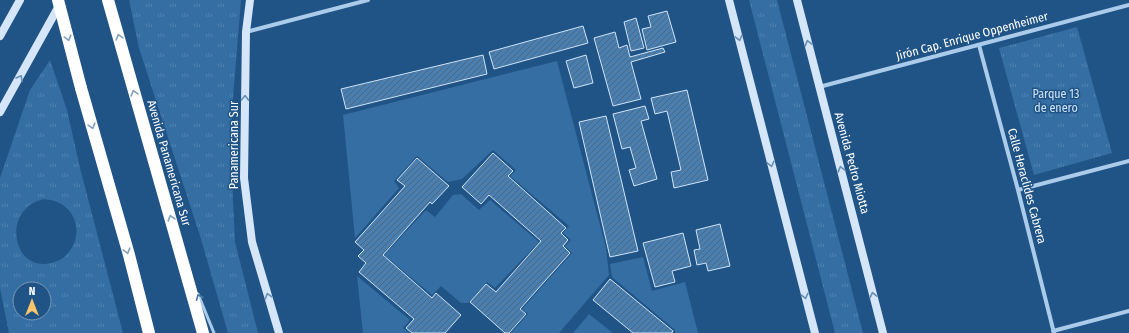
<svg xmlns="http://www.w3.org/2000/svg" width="1129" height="333" viewBox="0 0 1129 333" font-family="'Fira Sans Condensed',sans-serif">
	<defs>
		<pattern id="grass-tufts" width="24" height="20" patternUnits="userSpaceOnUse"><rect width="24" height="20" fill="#346ea3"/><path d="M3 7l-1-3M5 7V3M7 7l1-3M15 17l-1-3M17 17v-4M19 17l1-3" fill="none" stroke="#5284b1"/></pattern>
		<pattern id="building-hatch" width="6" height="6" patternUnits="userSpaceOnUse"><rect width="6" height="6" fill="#497eae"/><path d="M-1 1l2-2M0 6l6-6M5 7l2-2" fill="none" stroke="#4a6882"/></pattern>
	</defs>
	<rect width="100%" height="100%" fill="#205486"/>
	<path fill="url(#grass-tufts)" fill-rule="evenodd" d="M129 0H241L232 110 231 160 235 242 258 333H228L201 239 139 48Z
		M749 0H777L863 333H835Z
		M1077 27 1112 153 1034 175 999 48Z
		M50 60 67 110 80 168 123 333H9L0 288V178L30 90ZM44 199C51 200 58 201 64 206 78 216 80 236 71 249 66 257 60 261 51 263 13 273 0 209 44 199ZM20 289H44V313H20Z"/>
	<path fill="#346ea3" d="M557 61 606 248 609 275 559 333H511L528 314 522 309 572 253 565 246 571 240 563 233 569 226 510 176 516 170 493 150 462 179 448 182 417 156 394 181 399 188 355 238 343 115Z
		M461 194 479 210 490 200 539 242 495 288 487 282 468 303H461L441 286 432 295 384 255 426 210 435 217 453 195Z
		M643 257 652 291 685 282 698 333H676L674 329 612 277 610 264Z
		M357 276 410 320 403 328 409 333H363Z
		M589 314 613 333H573Z"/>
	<path fill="url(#building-hatch)" stroke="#cee4f7" d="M667 11 676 42 647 50 642 29 651 27 648 16Z
		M636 18 644 48 631 51 624 22Z
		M583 26 588 43 494 69 489 52Z
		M615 32 619 48 627 45 630 57 663 48 665 52 631 62 641 99 613 106 594 38Z
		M483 55 487 74 346 109 341 89Z
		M586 55 593 83 574 88 566 61Z
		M687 90 708 180 674 188 671 172 681 170 667 111 655 114 651 98Z
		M645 106 649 119 641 121 657 179 634 186 629 170 636 168 630 147 622 149 613 114Z
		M606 116 638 251 610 257 579 122Z
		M493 153 513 171 508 176 566 228 561 233 568 240 563 246 570 253 520 309 526 314 509 333H505L470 302 486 284 496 292 541 241 489 195 481 204 462 187Z
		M417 158 449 186 432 204 430 202 383 255 432 298 436 293 461 315 445 333H412L406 328 414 319 359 272 366 263 358 256 364 250 355 242 405 186 397 180Z
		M720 224 730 266 708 271 706 263 697 265 694 250 700 249 696 230Z
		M683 233 691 266 672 271 675 282 655 287 643 243Z
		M610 279 673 331 672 333H633L593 300Z"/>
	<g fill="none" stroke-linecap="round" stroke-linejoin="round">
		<path stroke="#aacbea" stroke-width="3" d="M198 294 214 333"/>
		<path stroke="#aacbea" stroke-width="4" d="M246 32 368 0
			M979 45 1018 190 1054 333
			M819 87 1129 5
			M1018 190 1129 161
			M1053 331 1129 311"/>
		<path stroke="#d5e6f8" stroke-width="8" d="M250 0 246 32 244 178 252 242 279 333
			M729 0 815 333
			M797 0 883 333
			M0 36 20 0
			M0 112 60 4"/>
		<path stroke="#fff" stroke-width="12" d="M108 0 203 333
			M81 88 129 255 149 333"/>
		<path stroke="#fff" stroke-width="12" d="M58 0 81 88"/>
	</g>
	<defs><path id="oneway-chevron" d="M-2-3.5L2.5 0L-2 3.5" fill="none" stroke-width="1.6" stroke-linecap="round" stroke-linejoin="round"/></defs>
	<g stroke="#84a1bc">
		<use href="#oneway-chevron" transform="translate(119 37) rotate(-106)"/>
		<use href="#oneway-chevron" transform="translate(68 38) rotate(75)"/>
		<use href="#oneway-chevron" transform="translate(134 93) rotate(-106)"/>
		<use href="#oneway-chevron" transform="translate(92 126) rotate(74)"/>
		<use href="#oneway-chevron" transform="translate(171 218) rotate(-106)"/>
		<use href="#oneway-chevron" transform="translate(127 251) rotate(75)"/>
	</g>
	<g stroke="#688eb4">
		<use href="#oneway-chevron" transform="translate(739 38) rotate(76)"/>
		<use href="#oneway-chevron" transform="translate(808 43) rotate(-105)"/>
		<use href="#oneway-chevron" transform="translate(20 78) rotate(-60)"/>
		<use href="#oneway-chevron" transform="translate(245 98) rotate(-89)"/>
		<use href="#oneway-chevron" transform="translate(771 164) rotate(76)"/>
		<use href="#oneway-chevron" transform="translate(841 169) rotate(-105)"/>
		<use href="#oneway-chevron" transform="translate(873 295) rotate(-104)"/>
		<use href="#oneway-chevron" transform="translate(268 296) rotate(-107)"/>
		<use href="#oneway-chevron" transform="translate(805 296) rotate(76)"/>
	</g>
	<use stroke="#4978a4" href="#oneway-chevron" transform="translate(199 297) rotate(-113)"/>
	<g text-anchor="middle" stroke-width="3" stroke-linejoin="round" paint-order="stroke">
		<g font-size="12" fill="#fff" stroke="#205486">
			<text transform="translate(972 36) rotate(-15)" y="4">Jirón Cap. Enrique Oppenheimer</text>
			<text transform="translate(234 145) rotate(-90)" y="4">Panamericana Sur</text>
			<text transform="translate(169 163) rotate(74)" y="4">Avenida Panamericana Sur</text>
			<text transform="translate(852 163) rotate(75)" y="4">Avenida Pedro Miotta</text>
			<text transform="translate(1027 186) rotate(75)" y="4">Calle Heraclides Cabrera</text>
		</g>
		<g font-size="12" fill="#cee4f7" stroke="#205486">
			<text x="1056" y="98">Parque 13<tspan x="1056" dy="14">de enero</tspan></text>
		</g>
	</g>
	<g transform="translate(32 301)"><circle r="19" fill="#205486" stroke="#7998b6"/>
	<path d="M0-3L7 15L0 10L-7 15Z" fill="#f7c56b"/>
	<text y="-6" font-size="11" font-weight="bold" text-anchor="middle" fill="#ffffff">N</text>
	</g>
</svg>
